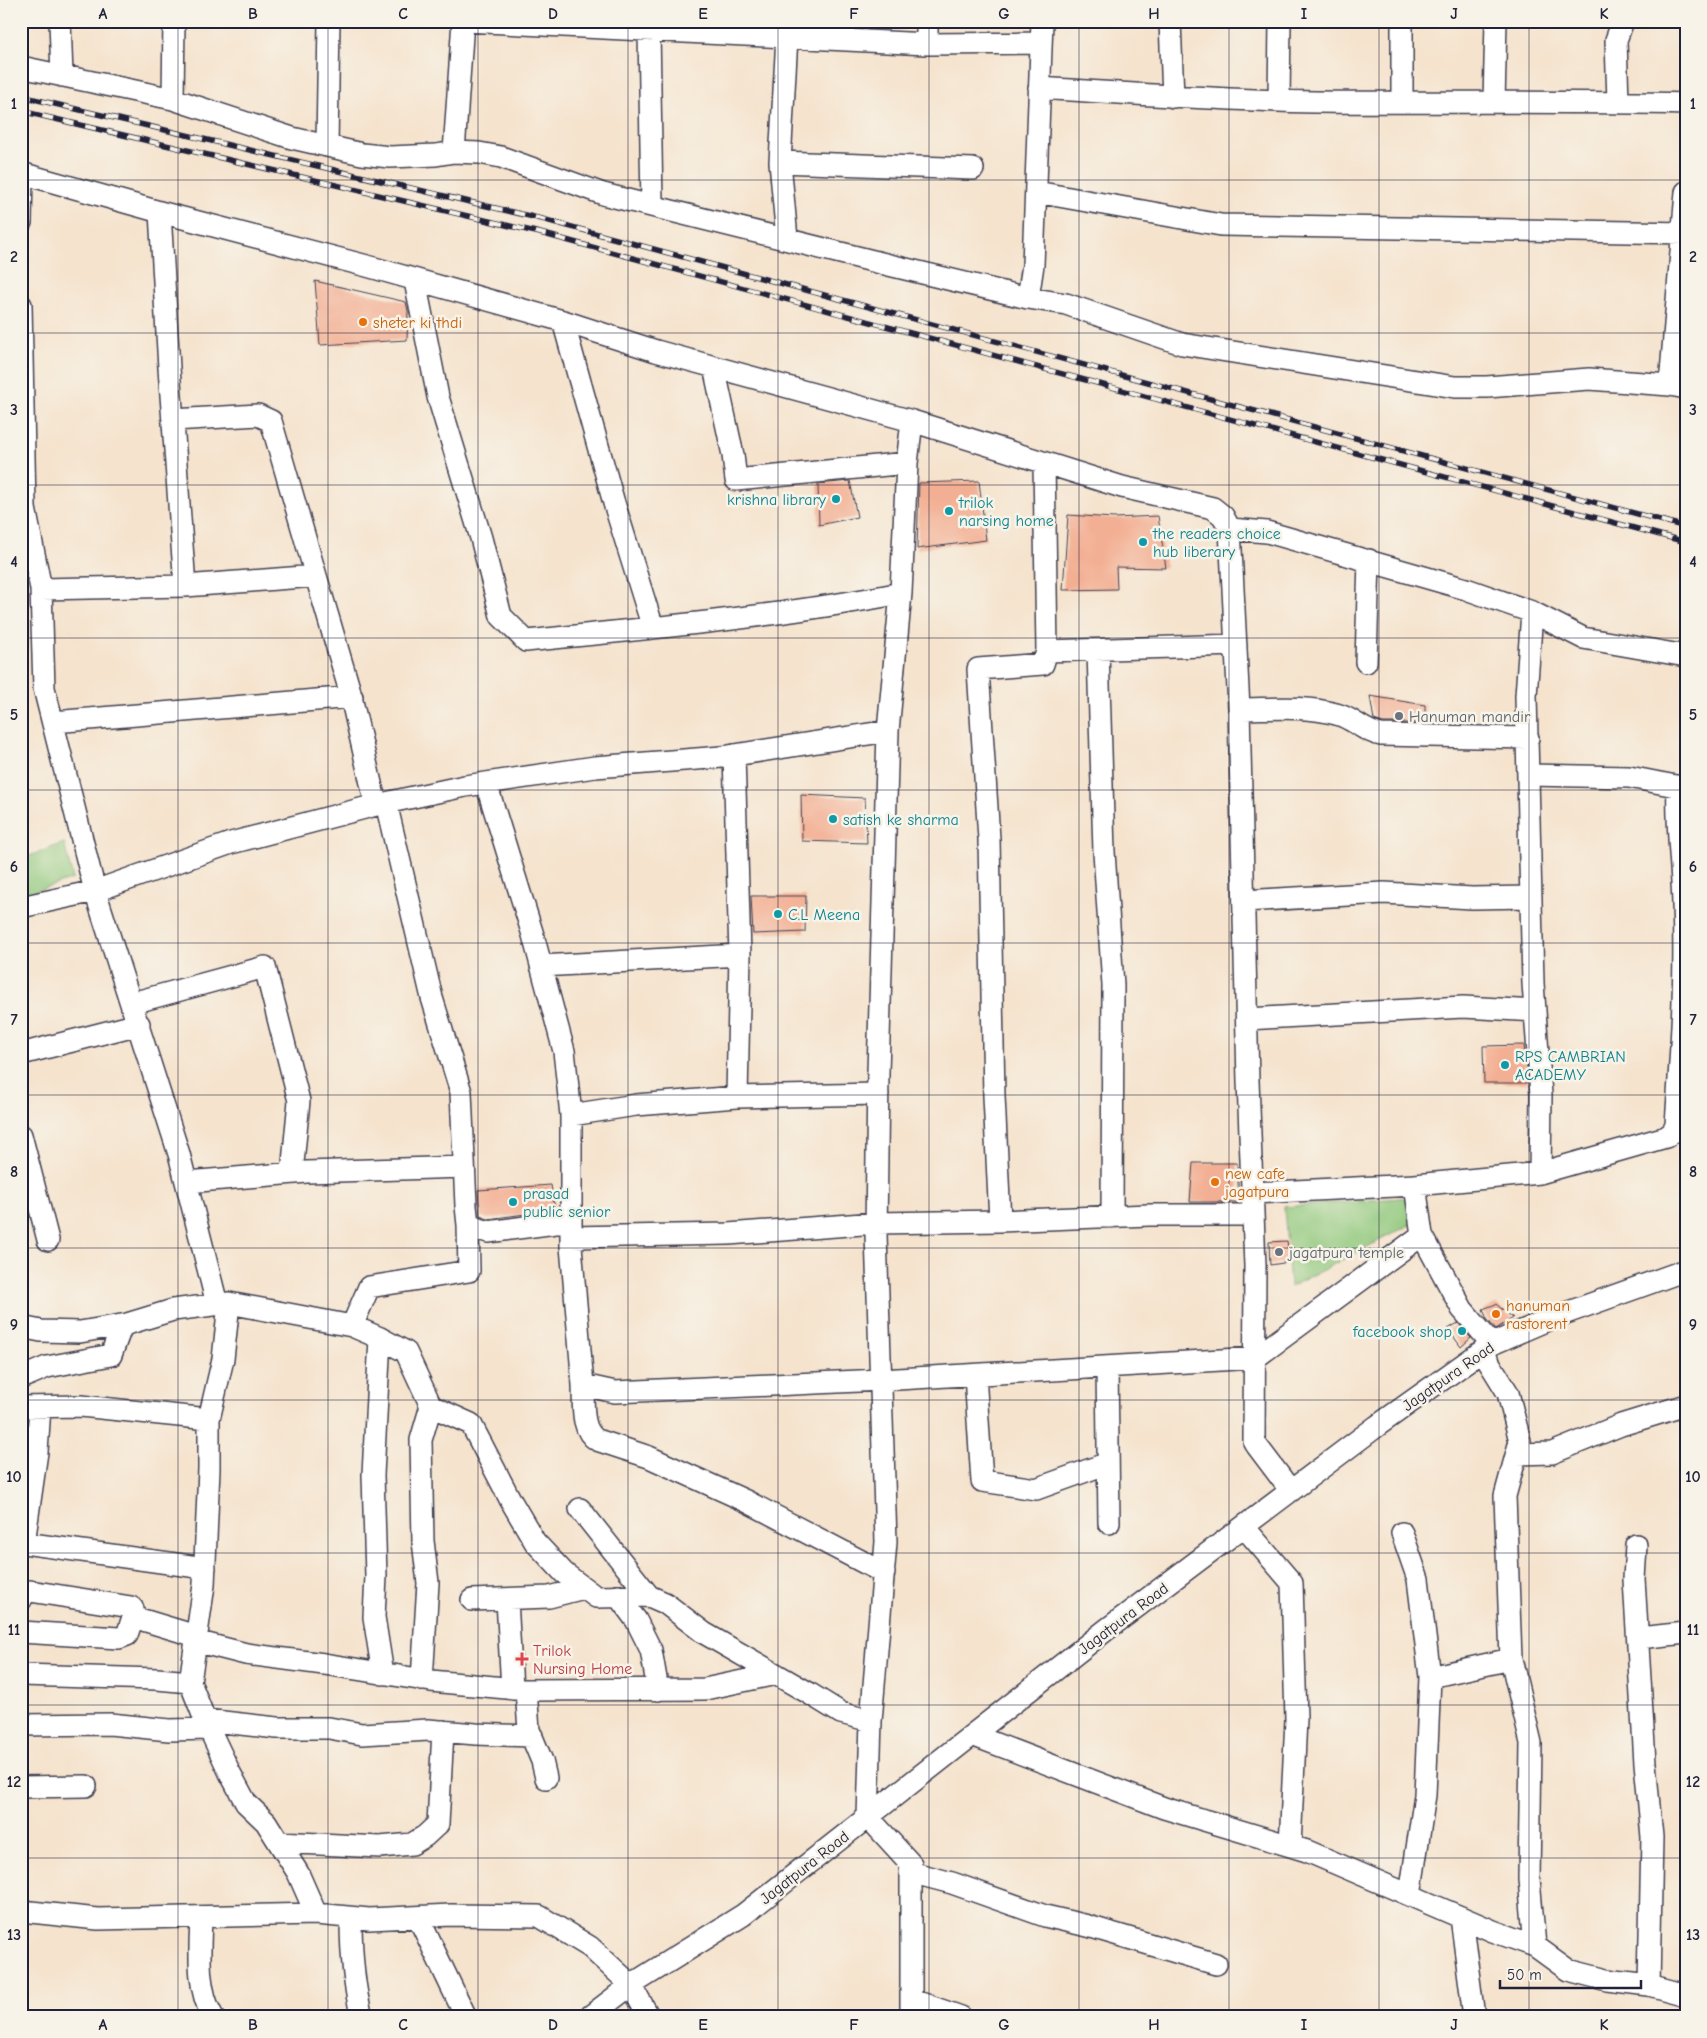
<svg xmlns="http://www.w3.org/2000/svg" width="1707" height="2038" viewBox="0 0 1707 2038" font-family="'Comic Neue',sans-serif">
	<rect width="100%" height="100%" fill="#f7f3e8"/>
	<filter id="ink" filterUnits="userSpaceOnUse"><feTurbulence type="fractalNoise" baseFrequency=".02" numOctaves="2"/><feDisplacementMap in="SourceGraphic" scale="10" xChannelSelector="R" yChannelSelector="G"/><feConvolveMatrix kernelMatrix="1 2 1 2 8 2 1 2 1" color-interpolation-filters="sRGB"/></filter>
	<filter id="wash" filterUnits="userSpaceOnUse"><feTurbulence type="fractalNoise" baseFrequency=".0096" numOctaves="4" result="noise"/><feDisplacementMap in="SourceGraphic" scale="20" xChannelSelector="R" yChannelSelector="G"/><feGaussianBlur stdDeviation="1.12" result="paint"/><feColorMatrix in="noise" values="0 0 0 0 0 0 0 0 0 0 0 0 0 0 0 0 0 1.4 0 .05"/><feComposite in="paint" operator="in"/></filter>
	<g filter="url(#wash)">
		<rect width="100%" height="100%" fill="#f5e3cd"/>
		<path fill="#90c87b" stroke="#59755b" d="M64 843 73 879 26 894 21 880V859Z
			M1412 1197 1417 1221 1290 1287 1284 1207Z"/>
		<g id="blocks">
			<path fill="#f3af93" d="M315 281 406 302 408 311 407 340 320 345Z
				M850 481 857 517 819 525 818 484Z
				M979 481 986 540 917 549 919 483Z
				M1068 515 1114 518 1158 516 1166 568 1116 567 1117 589 1063 590Z
				M1370 696 1425 705V723H1383L1374 720Z
				M801 795 865 798 867 843 802 841Z
				M751 896H806L805 932 753 934Z
				M1524 1045 1528 1083H1484L1483 1046Z
				M1193 1163H1237L1239 1202H1190Z
				M551 1185 555 1210 488 1219 480 1216 478 1190Z
				M1287 1241 1290 1262 1270 1265 1269 1242Z
				M1496 1304 1513 1318 1496 1329 1487 1319 1483 1309Z
				M1458 1323 1471 1338 1461 1347 1448 1329Z"/>
		</g>
	</g>
	<g filter="url(#ink)">
		<use href="#blocks" fill-opacity="0" stroke="#423f51" stroke-width="1"/>
		<g fill="none" stroke-linecap="round" stroke-linejoin="round">
			<g stroke="#423f51" stroke-width="24">
				<path id="minor" d="M60 21 62 76
					M464 21 927 44
					M927 21V44L1041 43
					M1170 21 1173 97
					M1402 21V102
					M649 30 652 206
					M787 37 780 162 973 169
					M21 67 173 99 292 138 362 154 390 157 436 155 454 152 479 153 501 157 603 194 889 265 1028 298 1066 304 1182 344 1455 387H1487L1589 379 1670 385
					M1039 88C1131 94 1223 100 1315 102 1439 103 1562 101 1686 104
					M173 99 174 21
					M1279 100 1280 21
					M1494 102 1496 21
					M1618 102 1616 40 1623 21
					M327 146 329 21
					M454 152 463 21
					M780 162 787 239
					M21 173 160 212 367 266 563 321 656 351 912 421 1122 487 1213 508 1223 516 1230 529 1239 709 1248 1081 1255 1266 1254 1442 1291 1491
					M1036 192 1221 225 1686 233
					M1686 192 1670 385 1686 388
					M21 222 22 174
					M415 281 438 397 481 538 501 616 526 641C652 628 777 617 901 593
					M1028 298 1033 265 1042 21
					M21 305 25 508 41 589 44 688 95 891 179 1154 217 1304
					M563 321 614 503 653 628
					M714 367 733 455 736 480 907 463
					M173 420 258 415 271 421 316 576 185 586
					M1044 463 1047 651 1236 645
					M1230 529 1267 532 1466 589 1532 612 1583 638 1686 656
					M316 576 349 688 376 805
					M41 589 185 586 169 368 160 212
					M1098 650 1104 852 1113 985 1112 1217
					M1366 662 1369 560
					M1239 709C1270 709 1305 705 1336 714 1354 718 1361 731 1381 735L1528 738
					M53 722 352 697
					M888 731 878 1073 876 1234 886 1542 871 1721 868 1817 911 1864V2017
					M734 755 740 955 737 1097
					M1529 775 1629 777 1686 788
					M486 783 533 935 564 1051 571 1115V1246L583 1385 615 1392 881 1380 1255 1358 1422 1235
					M386 803 432 998 461 1092 466 1206 468 1225 488 1232 571 1221
					M1244 901 1384 893 1472 898 1531 897
					M21 907 95 891 231 843 376 805 465 786 595 767 722 757 888 731 901 593 907 463 912 421
					M541 966 740 955
					M132 1003 265 967 299 1101 292 1173
					M1247 1019 1463 1007 1535 1011
					M21 1054 139 1024
					M571 1115 636 1105 737 1097 878 1094
					M21 1135 48 1240
					M1540 1173 1666 1137 1673 1132 1676 1125C1681 1051 1686 978 1683 904 1682 864 1676 826 1678 786
					M187 1182 307 1172 464 1167
					M1415 1185 1422 1235 1462 1309 1492 1344
					M1252 1193 1415 1185 1540 1173 1541 1095 1533 983 1526 696 1532 612
					M1000 1221 994 1096 989 839 978 669 1043 664 1047 651
					M571 1237 728 1234 876 1223 1000 1221 1149 1215H1253
					M229 1303 223 1359 209 1419V1469L204 1585 190 1682 205 1720 230 1773 246 1803 266 1822 298 1873 316 1914
					M352 1326 369 1287 469 1271 468 1225
					M21 1327 41 1331 80 1332 127 1324 173 1310 229 1303 352 1326 380 1338 406 1352 431 1406 471 1424 511 1501 535 1542 564 1573 596 1597 649 1596 665 1603 704 1633 807 1692 841 1713 871 1721
					M380 1338 373 1475 376 1576 374 1617 383 1674
					M1482 1351 1508 1393 1520 1441 1505 1496 1511 1659 1531 1743 1529 1879 1535 1946
					M1107 1367 1109 1523
					M975 1375 982 1481 1036 1489 1108 1463
					M21 1378 47 1367 111 1355 122 1325
					M583 1385C584 1403 580 1430 597 1440L649 1457 746 1501 884 1573
					M21 1407 81 1406 209 1419
					M40 1407 37 1452 24 1543 205 1568
					M1517 1454 1552 1453 1621 1425 1686 1405
					M580 1509 649 1596
					M1244 1527 1292 1583 1296 1719 1290 1846
					M1402 1533 1418 1579 1430 1677 1425 1795 1410 1895
					M1636 1545 1634 1579 1645 1763 1652 1837 1649 1985
					M618 1596 636 1620 651 1650 658 1690
					M21 1600 25 1592 30 1591 131 1607 133 1609V1617L196 1636
					M472 1600 549 1597 584 1588
					M507 1600 512 1689
					M21 1632 119 1638 127 1635 133 1617
					M1639 1638 1686 1633
					M195 1641 246 1654 324 1664 431 1681 526 1690 705 1689 776 1674
					M21 1675 157 1679 190 1682
					M1430 1677 1511 1659
					M422 1680 428 1583 423 1541 421 1440 431 1406
					M526 1690 529 1730 542 1761 546 1778
					M205 1720 277 1728H329L362 1734 428 1730 476 1734 532 1736
					M21 1725 110 1724 169 1730 209 1729
					M972 1735 1164 1808 1307 1851 1493 1931 1535 1946 1568 1970 1607 1980 1649 1985 1686 1995
					M21 1787 86 1786
					M279 1842 380 1847 412 1844 425 1836 438 1824 443 1731
					M910 1872 952 1883 1045 1916 1088 1926 1216 1964
					M21 1911 98 1919 316 1914 369 1919 451 1915 539 1916 590 1947 631 1985 649 2017
					M201 1917C200 1950 196 1988 213 2017
					M418 1917 466 2017
					M1461 1917 1474 2017
					M351 1918C351 1952 353 1984 362 2017
					M912 2000 961 2017
					M589 2017 631 1985 743 1915 1106 1630 1377 1426 1492 1344 1552 1318 1686 1270"/>
			</g>
			<use href="#minor" stroke="#fff" stroke-width="21"/>
			<g stroke="#22223b" stroke-width="5.5">
				<path id="rail" d="M21 96 542 219 1686 527
					M21 111 540 233 1686 542"/>
			</g>
			<use href="#rail" stroke="#f7f3e8" stroke-width="4" stroke-dasharray="11" stroke-linecap="butt"/>
		</g>
	</g>
	<path fill="none" stroke="#22223b" stroke-width="1" stroke-opacity="0.55" d="M178 21V2017M328 21V2017M478 21V2017M628 21V2017M778 21V2017M929 21V2017M1079 21V2017M1229 21V2017M1379 21V2017M1529 21V2017M21 180H1686M21 333H1686M21 485H1686M21 638H1686M21 790H1686M21 943H1686M21 1095H1686M21 1248H1686M21 1400H1686M21 1553H1686M21 1705H1686M21 1858H1686"/>
	<g fill="#e8710a" stroke="#f7f3e8" stroke-width="2">
		<circle cx="363" cy="322" r="5"/>
		<circle cx="1215" cy="1182" r="5"/>
		<circle cx="1496" cy="1314" r="5"/>
	</g>
	<g fill="#0f9aa8" stroke="#f7f3e8" stroke-width="2">
		<circle cx="836" cy="499" r="5"/>
		<circle cx="949" cy="511" r="5"/>
		<circle cx="1143" cy="542" r="5"/>
		<circle cx="833" cy="819" r="5"/>
		<circle cx="778" cy="914" r="5"/>
		<circle cx="1505" cy="1065" r="5"/>
		<circle cx="513" cy="1202" r="5"/>
		<circle cx="1462" cy="1331" r="5"/>
	</g>
	<g fill="#6b7280" stroke="#f7f3e8" stroke-width="2">
		<circle cx="1399" cy="716" r="5"/>
		<circle cx="1279" cy="1252" r="5"/>
	</g>
	<path fill="#e0444e" stroke="#f7f3e8" stroke-width="2" d="M519.5 1651.5h5v5h5v5h-5v5h-5v-5h-5v-5h5z"/>
	<g text-anchor="middle" stroke-width="5" stroke-linejoin="round" paint-order="stroke">
		<g font-size="16" fill="#c56008" stroke="#f7f3e8" text-anchor="start">
			<text x="373" y="328">sheter ki thdi</text>
			<text x="1225" y="1179">new cafe<tspan x="1225" dy="18">jagatpura</tspan></text>
			<text x="1506" y="1311">hanuman<tspan x="1506" dy="18">rastorent</tspan></text>
		</g>
		<g font-size="16" fill="#0d838f" stroke="#f7f3e8" text-anchor="start">
			<text x="826" y="505" text-anchor="end">krishna library</text>
			<text x="959" y="508">trilok<tspan x="959" dy="18">narsing home</tspan></text>
			<text x="1153" y="539">the readers choice<tspan x="1153" dy="18">hub liberary</tspan></text>
			<text x="843" y="825">satish ke sharma</text>
			<text x="788" y="920">C.L Meena</text>
			<text x="1515" y="1062">RPS CAMBRIAN<tspan x="1515" dy="18">ACADEMY</tspan></text>
			<text x="523" y="1199">prasad<tspan x="523" dy="18">public senior</tspan></text>
			<text x="1452" y="1337" text-anchor="end">facebook shop</text>
		</g>
		<g font-size="16" fill="#5b616d" stroke="#f7f3e8" text-anchor="start">
			<text x="1409" y="722">Hanuman mandir</text>
			<text x="1289" y="1258">jagatpura temple</text>
		</g>
		<g font-size="16" fill="#22223b" stroke="#f7f3e8">
			<text transform="translate(1448 1376) rotate(-35)" y="6">Jagatpura Road</text>
			<text transform="translate(1123 1618) rotate(-37)" y="6">Jagatpura Road</text>
			<text transform="translate(804 1867) rotate(-38)" y="6">Jagatpura Road</text>
		</g>
		<g font-size="16" fill="#be3a42" stroke="#f7f3e8" text-anchor="start">
			<text x="533" y="1656">Trilok<tspan x="533" dy="18">Nursing Home</tspan></text>
		</g>
	</g>
	<rect width="1707" height="2038" fill="none" stroke="#f7f3e8" stroke-width="55"/>
	<path d="M1500 1980v8h141v-8" fill="none" stroke="#22223b" stroke-width="2.5"/>
	<text x="1507" y="1980" font-size="15" fill="#22223b" stroke="#f7f3e8" stroke-width="4" paint-order="stroke">50 m</text>
	<rect x="28" y="28" width="1652" height="1982" fill="none" stroke="#22223b" stroke-width="2"/>
	<g font-size="16" text-anchor="middle" font-weight="bold" fill="#22223b">
		<text x="103" y="19">A</text>
		<text x="253" y="19">B</text>
		<text x="403" y="19">C</text>
		<text x="553" y="19">D</text>
		<text x="703" y="19">E</text>
		<text x="854" y="19">F</text>
		<text x="1004" y="19">G</text>
		<text x="1154" y="19">H</text>
		<text x="1304" y="19">I</text>
		<text x="1454" y="19">J</text>
		<text x="1604" y="19">K</text>
		<text x="14" y="109">1</text>
		<text x="1693" y="109">1</text>
		<text x="14" y="262">2</text>
		<text x="1693" y="262">2</text>
		<text x="14" y="415">3</text>
		<text x="1693" y="415">3</text>
		<text x="14" y="567">4</text>
		<text x="1693" y="567">4</text>
		<text x="14" y="720">5</text>
		<text x="1693" y="720">5</text>
		<text x="14" y="872">6</text>
		<text x="1693" y="872">6</text>
		<text x="14" y="1025">7</text>
		<text x="1693" y="1025">7</text>
		<text x="14" y="1177">8</text>
		<text x="1693" y="1177">8</text>
		<text x="14" y="1330">9</text>
		<text x="1693" y="1330">9</text>
		<text x="14" y="1482">10</text>
		<text x="1693" y="1482">10</text>
		<text x="14" y="1635">11</text>
		<text x="1693" y="1635">11</text>
		<text x="14" y="1787">12</text>
		<text x="1693" y="1787">12</text>
		<text x="14" y="1940">13</text>
		<text x="1693" y="1940">13</text>
		<text x="103" y="2030">A</text>
		<text x="253" y="2030">B</text>
		<text x="403" y="2030">C</text>
		<text x="553" y="2030">D</text>
		<text x="703" y="2030">E</text>
		<text x="854" y="2030">F</text>
		<text x="1004" y="2030">G</text>
		<text x="1154" y="2030">H</text>
		<text x="1304" y="2030">I</text>
		<text x="1454" y="2030">J</text>
		<text x="1604" y="2030">K</text>
	</g>
</svg>
